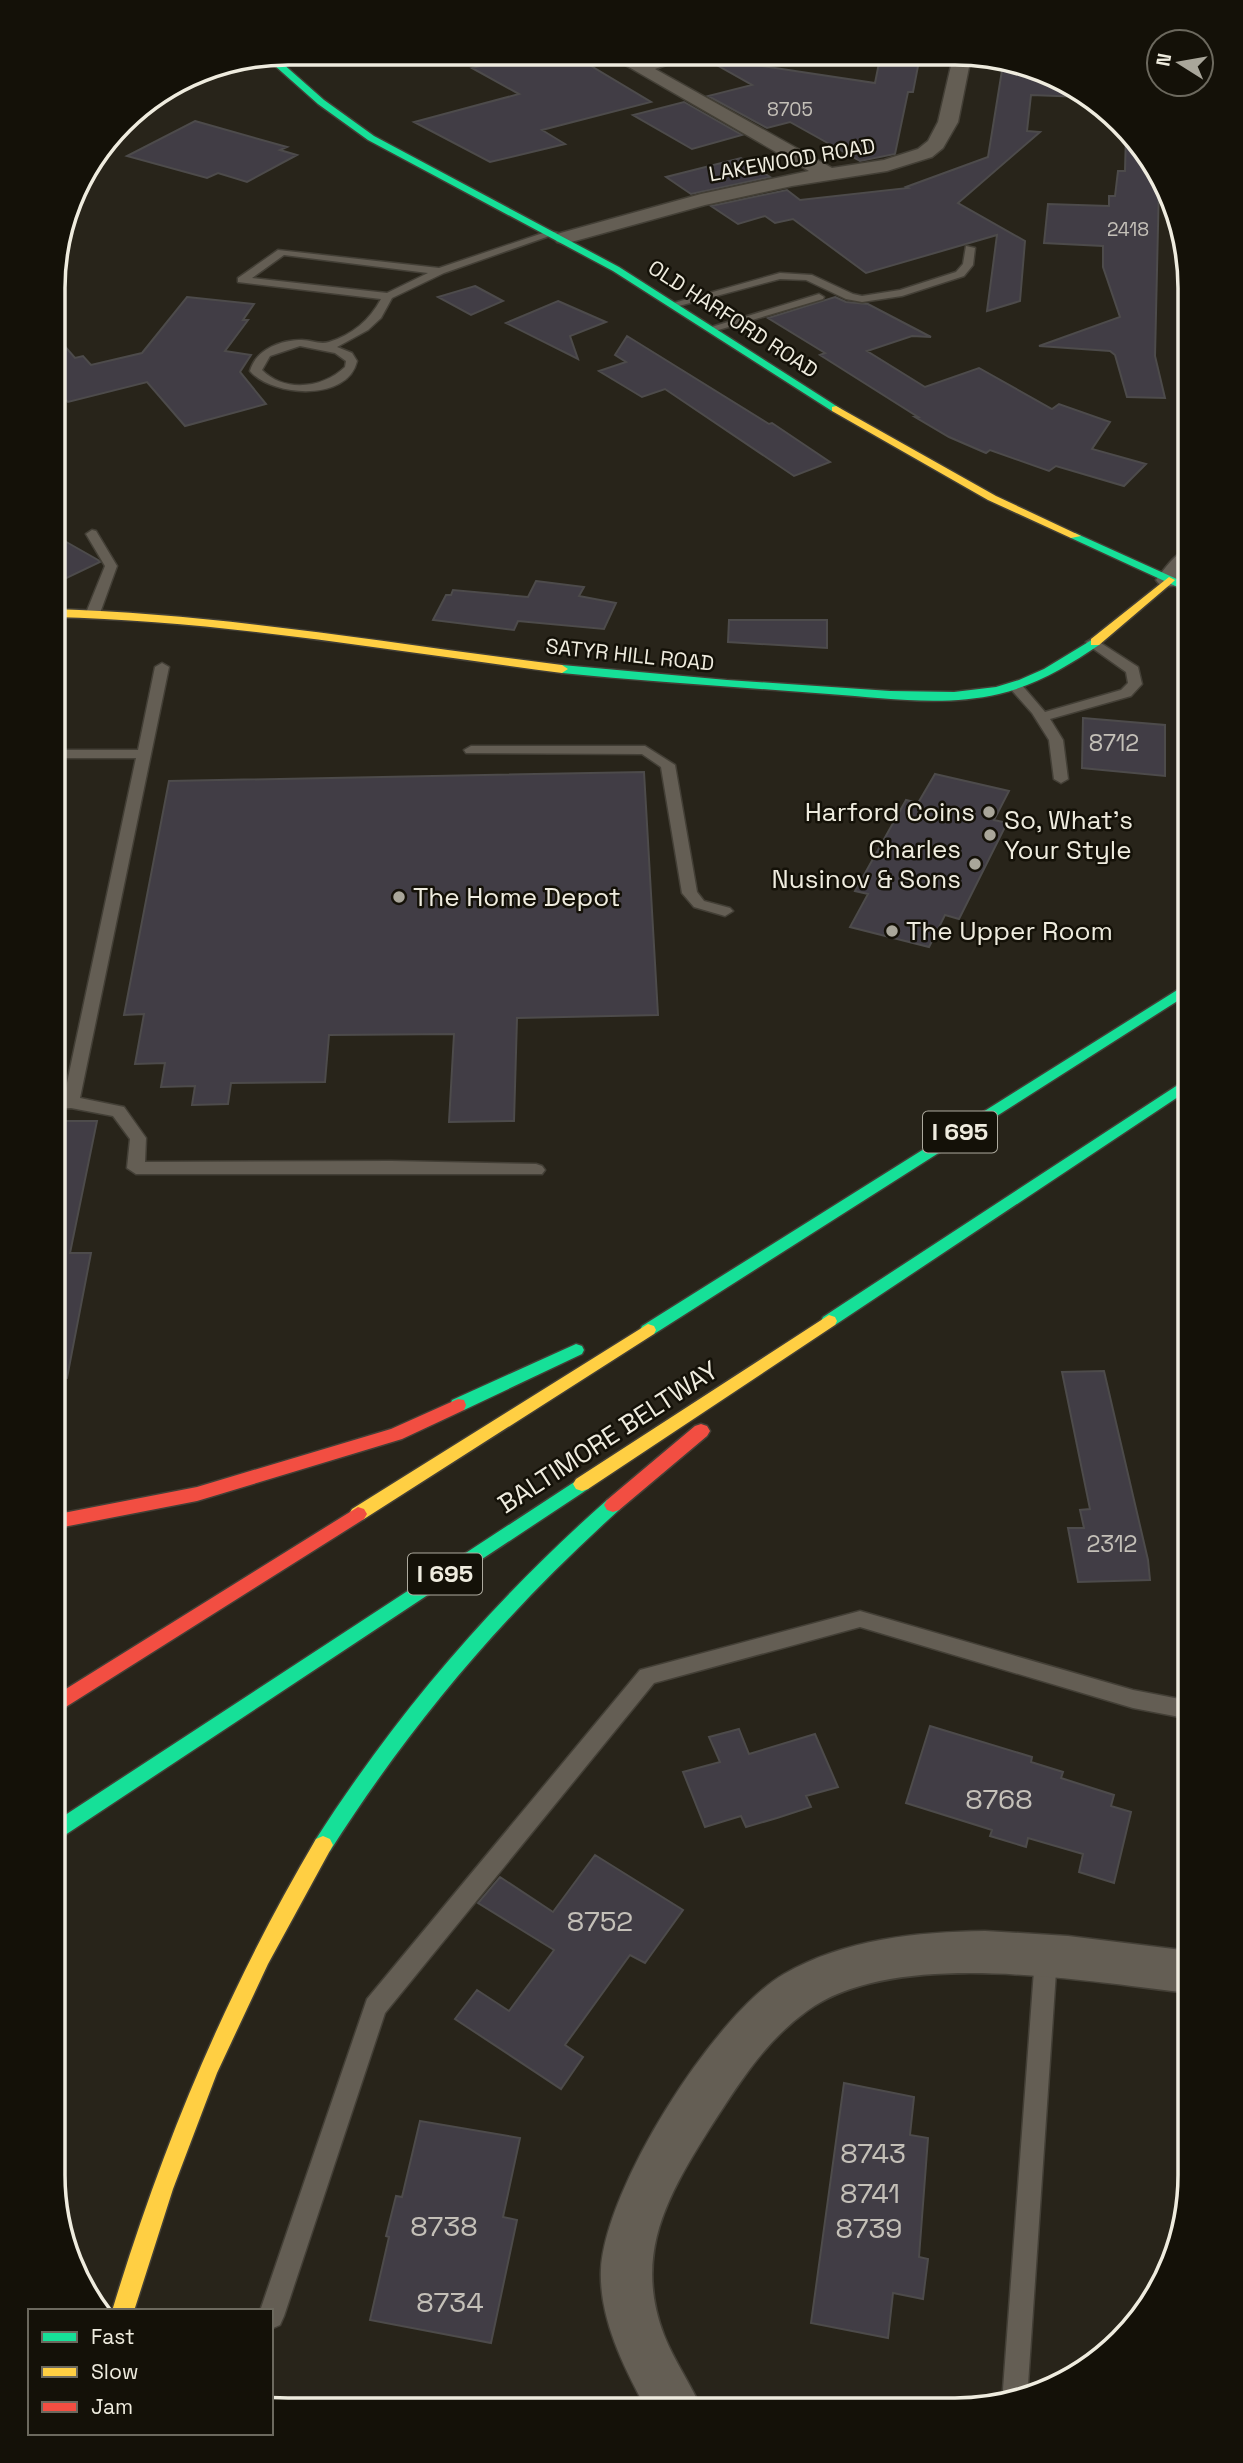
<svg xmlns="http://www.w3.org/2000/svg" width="1243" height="2463" viewBox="0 0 1243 2463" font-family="'Space Grotesk',sans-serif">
	<rect width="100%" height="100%" fill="#28241a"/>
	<path fill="#413d45" stroke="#4d4b4b" stroke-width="2" d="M528 54H571L651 102 542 130 565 144 490 162 414 122 519 94 472 68Z
		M709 58 875 83 879 63H888V60L919 61 913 92H908L895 154 860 161 790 122 767 128 708 96 752 85 708 60Z
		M1004 58 1083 97 1031 95 1027 131 1040 132 958 203 1025 241 1020 301 987 311 997 235 866 273 793 219 775 223 765 216 738 224 711 206 787 190 800 200 908 188 906 187 988 157Z
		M684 102 742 135 692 149 633 115Z
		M195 121 287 147 280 150 297 155 247 182 218 173 207 178 127 156Z
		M1126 134 1159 184 1155 356 1165 398 1127 397 1115 355 1110 351 1039 346 1120 317 1103 267V246L1044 243 1048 204 1109 206V196H1115L1118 171H1125Z
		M741 158 770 177 691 194 666 177Z
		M475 286 503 301 471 315 438 297Z
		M187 297 254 304 243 320H248L225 351 251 355 240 372 266 404 185 426 147 382 68 402 54 387V334L75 358 83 356 91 365 142 353Z
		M835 297 846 302 868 304 931 337 912 336 867 351 925 387 979 368 1052 409 1059 404 1110 422 1092 449 1146 464 1124 486 1056 466 1049 471 990 450 986 453 949 437 915 417H918L820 355 825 353 768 318Z
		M558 301 606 322 570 336 578 359 506 323Z
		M627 336 769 424 772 423 830 462 794 476 665 389 642 397 599 371 626 362 615 355Z
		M54 535 98 560 100 562 54 584Z
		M536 581 584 587 579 596 616 603 604 629 518 621 514 630 433 620 446 595H451L453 590 528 597Z
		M729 620H827V648L728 642Z
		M1083 718 1165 725V776L1082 768Z
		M644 772 658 1015 517 1018 514 1121 449 1122 454 1034 329 1035 325 1082 231 1083 228 1104 192 1105 195 1086 161 1087 165 1063 135 1064 144 1014 124 1015 169 781Z
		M935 774 1009 791 994 820 1007 823 959 919 945 915 929 947 850 927 868 894 855 891 906 800 918 803Z
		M54 1121H97L70 1253H91L67 1378 53 1377Z
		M1104 1371 1148 1560 1150 1580 1078 1582 1068 1528H1084L1080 1510 1090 1509 1062 1372Z
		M930 1726 1032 1757 1031 1762 1063 1772 1061 1778 1114 1795 1111 1806 1131 1812 1114 1883 1079 1872 1083 1854 1028 1838 1026 1847 990 1836 992 1830 906 1803Z
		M739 1729 749 1754 815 1734 838 1787 806 1796 811 1807 777 1818 746 1827 741 1816 705 1827 683 1772 720 1762 709 1737Z
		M595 1855 683 1910 645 1963 630 1955 565 2045 583 2057 561 2089 455 2019 477 1990 509 2011 554 1950 478 1903 500 1877 553 1912Z
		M844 2083 914 2097 910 2135 928 2138 919 2257 928 2259 923 2299 893 2293 888 2338 811 2323Z
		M420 2121 520 2138 503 2217 517 2220 491 2343 370 2320 389 2237 386 2236 396 2196 402 2197Z"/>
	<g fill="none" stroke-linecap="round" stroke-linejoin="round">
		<g stroke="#433f36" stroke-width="3">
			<path id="lane" d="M549 231 558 233 444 273 392 298 381 318 368 330 337 347 352 353 357 361C348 402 272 397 250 371 256 349 281 340 302 340 311 340 320 345 329 342 352 335 370 320 381 299L238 282V278L278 250 439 268ZM284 255 428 273 387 293 252 278ZM300 346 335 353 346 361 345 367C323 388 285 393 262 370L270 356Z
				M966 246 975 248 973 265 964 276 902 296 862 302 846 299 806 280 780 279 675 307 670 304 780 273 812 275 853 294 862 296 900 290 956 272 963 264Z
				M819 294 824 297 823 299 715 331 705 329Z
				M92 530 96 531 117 566 100 613 93 617 86 613 105 566 86 534Z
				M1093 638 1138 667 1142 684 1131 696 1050 719 1063 740 1068 779 1061 783 1054 779 1049 740 1032 713 1008 686 1015 682 1020 683 1045 712 1121 690 1128 683 1126 672 1088 645 1086 642Z
				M162 663 169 667 80 1098 124 1107 146 1138 145 1162 391 1161 536 1164 542 1166 545 1170 542 1174H136L127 1168 130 1139 113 1116 71 1108 54 1109V1097H64L136 758H54V750H138L155 667Z
				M471 746H645L675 765 697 892 704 901 730 908 733 911 725 916 694 907 682 893 661 767 642 754 466 753 464 750Z
				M860 1611 1133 1690 1190 1701V1719L1133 1708 860 1627 654 1683 385 2013 284 2316 280 2325 271 2329V2311H260L367 1999 640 1670Z
				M1046 1946 1054 1950 1057 1957 1027 2399 1002 2403 1035 1957 1038 1950Z"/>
		</g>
		<g stroke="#433f36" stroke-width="3">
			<path id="street" d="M608 55H630L642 61 660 55H686L683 59 655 69 832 168 884 160 918 149 928 141 938 122 953 57H971L958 122 943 148 932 157 887 171 792 186 705 205 564 244 557 242 554 238 557 234 701 194 809 171Z
				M1190 548V571C1181 583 1176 589 1160 585L1156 580C1165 568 1176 552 1190 548Z
				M985 1931 1068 1936 1190 1951V1993C1087 1982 896 1946 807 2011 764 2042 738 2085 710 2128 668 2195 633 2254 664 2335 674 2361 691 2384 702 2410H647C624 2368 599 2318 601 2270 605 2188 714 2015 784 1974 845 1939 917 1932 985 1931Z"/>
		</g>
		<g stroke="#433f36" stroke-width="3">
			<path id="fast" d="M273 55 324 100 374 136 619 267 841 409 832 411 613 271 368 140 318 104 265 57Z
				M1075 533 1190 585V591L1184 590 1071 538 1069 536Z
				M1095 638 1101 642 1099 645C1068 666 1036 685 999 694 944 707 885 698 829 694 740 687 651 682 562 673L556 669 562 665 727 680 890 691 954 692 996 687 1019 680 1044 669Z
				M1190 982V993L654 1334H642L640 1330 642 1326Z
				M1190 1077V1089L835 1325H823L821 1321 823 1317Z
				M576 1344 582 1346 584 1350 582 1354 464 1410H452L450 1405 452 1400Z
				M582 1477 588 1479 591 1484 588 1489 53 1843V1823Z
				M613 1498 619 1500 622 1505 619 1510C505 1613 412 1722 330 1851L323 1854 316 1851 313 1845 316 1839C399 1710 492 1602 607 1500Z"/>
		</g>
		<g stroke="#433f36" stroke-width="3">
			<path id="slow" d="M836 406 996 496 1081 536 1071 538 988 500 832 411V407Z
				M1169 577 1175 580 1173 582 1099 645H1091V639Z
				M54 609C224 614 393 644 562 665L568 669 562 673C393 651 224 621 54 617Z
				M829 1315 835 1317 837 1321 835 1325 588 1489 582 1491 576 1489 573 1484 576 1479Z
				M648 1324 654 1326 656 1330 654 1334 364 1519 358 1521 352 1519 349 1514 352 1509Z
				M323 1836 330 1839 333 1845 268 1964 217 2073 173 2189 134 2311H112C163 2143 227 1990 316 1839Z"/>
		</g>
		<g stroke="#433f36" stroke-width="3">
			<path id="jam" d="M458 1399 464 1400 466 1405 464 1410 402 1439 197 1501 53 1529V1515L197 1487 391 1429Z
				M701 1424 707 1426 710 1431 707 1436 619 1510 613 1512 607 1510 604 1505 607 1500 695 1426Z
				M358 1507 364 1509 367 1514 364 1519 53 1715V1697Z"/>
		</g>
		<use href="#lane" fill="#645e54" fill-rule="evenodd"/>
		<use href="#street" fill="#645e54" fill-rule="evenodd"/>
		<use href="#fast" fill="#16e098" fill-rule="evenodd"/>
		<use href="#slow" fill="#ffcf43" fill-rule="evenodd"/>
		<use href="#jam" fill="#f24e42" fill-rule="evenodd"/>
	</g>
	<g fill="#a9a69a" stroke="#141108" stroke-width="2.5">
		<circle cx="989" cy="812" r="7"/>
		<circle cx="990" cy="835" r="7"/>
		<circle cx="975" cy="864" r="7"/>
		<circle cx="399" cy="897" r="7"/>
		<circle cx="892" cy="931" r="7"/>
	</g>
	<g text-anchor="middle" stroke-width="5" stroke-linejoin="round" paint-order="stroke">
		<g font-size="19" fill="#c4c0b8">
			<text x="790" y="116">8705</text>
			<text x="1128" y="236">2418</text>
		</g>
		<g font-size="21" fill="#efecdf" stroke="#141108">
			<text transform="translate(792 160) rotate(-10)" y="7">LAKEWOOD ROAD</text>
			<text transform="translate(733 319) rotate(33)" y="7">OLD HARFORD ROAD</text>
			<text transform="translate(630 655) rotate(6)" y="7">SATYR HILL ROAD</text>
		</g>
		<g font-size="23" fill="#c4c0b8">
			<text x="1114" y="751">8712</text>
			<text x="1112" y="1552">2312</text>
		</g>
		<g fill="#141108" stroke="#adaa9e" stroke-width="2">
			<rect x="923" y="1111.5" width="74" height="41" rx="5"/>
			<rect x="408" y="1553.5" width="74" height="41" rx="5"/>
		</g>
		<g font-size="24" font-weight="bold" fill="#efecdf">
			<text x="960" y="1140">I 695</text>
			<text x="445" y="1582">I 695</text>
		</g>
		<g font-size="26" fill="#efecdf" stroke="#141108" text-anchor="start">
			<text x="975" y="821" text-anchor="end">Harford Coins</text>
			<text x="1004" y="829">So, What's<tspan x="1004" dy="30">Your Style</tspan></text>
			<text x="961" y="858" text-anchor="end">Charles<tspan x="961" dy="30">Nusinov &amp; Sons</tspan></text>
			<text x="413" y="906">The Home Depot</text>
			<text x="906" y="940">The Upper Room</text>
		</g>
		<g font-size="26" fill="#efecdf" stroke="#141108">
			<text transform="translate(608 1437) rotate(-33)" y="9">BALTIMORE BELTWAY</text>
		</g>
		<g font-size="28" fill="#c4c0b8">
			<text x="999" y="1809">8768</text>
			<text x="600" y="1931">8752</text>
			<text x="873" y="2163">8743</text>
			<text x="870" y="2203">8741</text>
			<text x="444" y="2236">8738</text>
			<text x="869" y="2238">8739</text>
			<text x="450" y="2312">8734</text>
		</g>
	</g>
	<path d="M0 0H1243V2463H0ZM288 65H955A223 223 0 0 1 1178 288V2175A223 223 0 0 1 955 2398H288A223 223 0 0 1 65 2175V288A223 223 0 0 1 288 65Z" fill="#141108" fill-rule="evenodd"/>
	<path fill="none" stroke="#efecdf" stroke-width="3.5" d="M288 65H955A223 223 0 0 1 1178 288V2175A223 223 0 0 1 955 2398H288A223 223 0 0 1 65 2175V288A223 223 0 0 1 288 65Z"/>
	<rect x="28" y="2309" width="245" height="126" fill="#141108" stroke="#6c695e" stroke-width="2"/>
	<rect x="42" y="2332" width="35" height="10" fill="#16e098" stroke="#6c695e" stroke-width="2"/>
	<text x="91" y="2344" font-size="21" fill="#efecdf">Fast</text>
	<rect x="42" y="2367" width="35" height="10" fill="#ffcf43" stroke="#6c695e" stroke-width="2"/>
	<text x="91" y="2379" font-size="21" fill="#efecdf">Slow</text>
	<rect x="42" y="2402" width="35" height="10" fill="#f24e42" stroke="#6c695e" stroke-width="2"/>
	<text x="91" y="2414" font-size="21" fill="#efecdf">Jam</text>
	<g transform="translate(1180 63) rotate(281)"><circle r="33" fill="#141108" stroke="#6c695e" stroke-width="2"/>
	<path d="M0-5L12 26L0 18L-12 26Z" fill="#a9a69a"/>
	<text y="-10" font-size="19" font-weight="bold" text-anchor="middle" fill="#efecdf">N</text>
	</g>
</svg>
